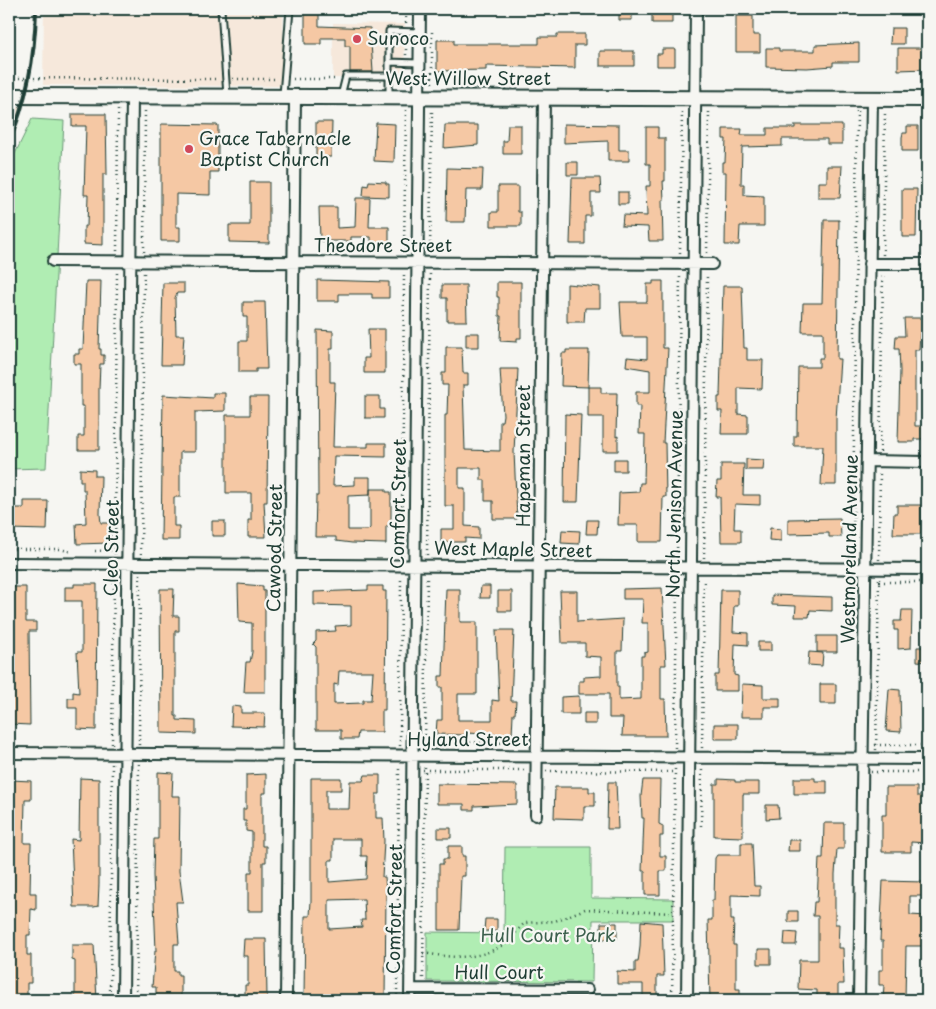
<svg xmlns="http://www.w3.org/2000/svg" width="936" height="1009" viewBox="0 0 936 1009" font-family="'Playpen Sans',sans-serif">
	<rect width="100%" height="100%" fill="#f6f6f2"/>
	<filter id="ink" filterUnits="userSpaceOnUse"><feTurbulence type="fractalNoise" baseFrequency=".02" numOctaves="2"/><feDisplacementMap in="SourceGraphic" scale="10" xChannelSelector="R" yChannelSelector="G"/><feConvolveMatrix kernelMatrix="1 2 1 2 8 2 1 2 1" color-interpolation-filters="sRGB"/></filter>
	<g filter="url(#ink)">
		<path fill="#f6e8db" d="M44 9H283L284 86 43 85Z
			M333 23 405 24 404 78H333Z
			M9 107H20L9 135Z"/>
		<path fill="#b0edb3" stroke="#689574" d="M32 119 64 121 46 468 9 469V166Z
			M505 847H591V898L673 899V920H593L592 982 427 981V932L504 933Z"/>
		<path fill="#f5c8a4" stroke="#1f3d34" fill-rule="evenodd" d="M619 9H632V20H619Z
			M652 9H672V23H652Z
			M305 14H319V26L370 28 373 72H350V46H345V38H321V44H305Z
			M736 16H753V35H760V52H736Z
			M891 28H904V44H890Z
			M557 34H585V45H575V68L486 66V70L437 71V40H454V44H539V37H557Z
			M859 43V62H833V66L807 68 766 67V48H779V51H815V45Z
			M898 48H927V69L898 70Z
			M662 49H675V66H657V54H662Z
			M600 51H634V66H600Z
			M72 114H106L107 174H103V245L84 244V226H87L88 195H84L86 126H72Z
			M316 122H332L331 157H316Z
			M376 123 395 124 394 162 374 161Z
			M161 124 218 125V172H210V195L176 194V227H180V241H161Z
			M564 124 619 125V150H629V161H608V141L564 143Z
			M445 125H478V145L444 148Z
			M508 125H521V154H503V141H507Z
			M795 125H842V144H827V139H782V146L742 147 741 184H744V195L764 196V226H740L739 245H725L726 172H722V162H725L726 139H723V129H742L741 135H767V128H795Z
			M907 126H918V151H902V137L903 133H907Z
			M646 127H658V138H665V181H663L664 200H662L663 241H649L648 227 622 226 623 215 647 216 646 186H650V164H646Z
			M567 162H578V175H567Z
			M827 166H842L840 198H818V182H827Z
			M447 168 483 169 482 190H466L465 222H446Z
			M572 178H600L601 193H591V216H585V244H570Z
			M369 181 386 182V184H389V197L363 196 364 185 368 186Z
			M250 182H269V243L229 242V225H250Z
			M498 186H518V212H521V226H491V212H498Z
			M902 189H917L916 237H902Z
			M618 192H628V204H618Z
			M356 198H370L369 227H389V243H371V237H351V241H320L319 207H337V228L355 227Z
			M824 220H839L837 359H840L836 419V485H821L823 446H794V436H797L798 367H819V358H823V332H802L803 303H822Z
			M317 280 389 282V298H372V294H339V301H317Z
			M86 281H101L99 349H101V355H104V364H100L99 389V450H78V436H84V406H81V364H74V354H79V349H83Z
			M653 281H663V348H668L663 443H665L666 497H663L662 542H638V525H618L619 493 639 492 640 483H644L645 434H639L640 406H636V392H650V370L626 366 627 357 647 359V337H622L620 302H647V284H653Z
			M497 282H521V338H517V342L500 341 501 316H499V297H497Z
			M163 283H184V293H177L175 298 176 335H184L182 365H161Z
			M567 284 600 287V308H585L584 322H567Z
			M442 285H466L467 321H447V298H442Z
			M723 286H742L744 348H747V360H763L762 389 738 388V414L748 415V434H721L722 411H718V397H720Z
			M243 302H265L267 369H256V372H239V341H247V317H243Z
			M904 318H926V333H920L919 350H915V426H927V439H914V442H898L900 371 899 349H895L896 336H905Z
			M368 329H385V373H364V358H369Z
			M317 330 333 331V349H330V382H335L333 447H368V443H386V457L334 456 333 486 355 485V477H370V495L348 496V530H368L370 528V489H386V492H391V526H386V544L352 543 336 541V537H315L316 496H318Z
			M466 333H479V347H466Z
			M446 347H462L463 373H468V385H463L465 450 500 451V421H502L503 415 500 369H518L514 452 517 519H493V501H485V480H481V468H459V488H465V526L479 527V539L465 538V542H441V529H454V506H445V415H447L448 385H442V373H446Z
			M566 350H589L588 387 561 386 562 353H566Z
			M588 387H601V393H617L616 437 618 436V451H603V417H588Z
			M213 393H225V411L195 412V452H180V497H174V526H179V540H161L163 395 213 398Z
			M365 396H380V409H384V418H365Z
			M250 397H268L267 502H264L266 537H248V520H251V493H226V415H250Z
			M565 414 581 415 578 502H564Z
			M614 459H626V471H614Z
			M746 459 764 460 763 470H746Z
			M721 464H744L743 495H760V505L735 504 734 529H741V542H721L720 497H716L717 481H721Z
			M80 469 95 470V476H101L100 514 101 523H110L111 543 77 544 76 524 86 523 85 490H83V481H80Z
			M24 501H48L47 530 9 529V508H24Z
			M897 505H921V534H893L894 513H897Z
			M840 518 841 537H829V533L788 534V519Z
			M587 520H598L597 534H586Z
			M212 521H225V536H212Z
			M770 528 781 529V541L769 540Z
			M562 530 580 531 579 544 561 543Z
			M74 584H97L96 730 77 729V708H68V698H73V692L79 693 77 652H82V601H65V587H74Z
			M238 584 263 586V591H265V692H244L246 662H250L252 652V623L239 622Z
			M368 586H383V591H386L385 710H382V732H358L357 739H341V730H316V647L313 644 316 641V632L336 631 335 626 351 625V606L314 605V592L368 590ZM339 671H373L371 700H363V703L334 704V684L338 685Z
			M481 586H490V598H480Z
			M10 587H26V622H36V631H29L30 725 9 724 12 657V631H9Z
			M662 588 666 665H661V699H665L666 736H622L623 718H609V694H579V681H584V677L601 676V657L585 656V643H562L560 591H577V622L623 619 622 651H617V687H619V700L641 699V656H644V653L648 652V623H642L643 599H623V589Z
			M160 589H174L173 616H179V631H175V716H177V720L196 721V734L161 733Z
			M446 589H460V622H477V694H458V720H492V700L499 701 496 630H514L511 701H516L515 714H513L512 735 465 733V735L436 734 437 720H442V687H439V676H443Z
			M721 590H738V606H734L733 632 748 633V645L735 644 734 675 738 676V691H715V675H719Z
			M498 591H512V611H498Z
			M772 595 832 597V611L810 610 809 617H795L796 606 772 605Z
			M902 610H912L911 648 898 649V630H894V621H901Z
			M817 636H837V652H817Z
			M758 642H771V651H758Z
			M917 647H927V662L917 661Z
			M809 652 823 653 822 666 808 665Z
			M742 684 763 685V698H780V707H764V717H741Z
			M820 684H836V704H820Z
			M889 689 900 690 901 732 886 731Z
			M579 696V714H561V697Z
			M232 706 241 707V713H265L264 727 231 726Z
			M584 713H596V724H584Z
			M714 724H738V739H714Z
			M158 772 173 773 172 796H180L179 871 183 902H176L179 944H174V971H178V975H181V1000H156V987H152L155 951H156L153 875 154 839H158Z
			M266 774V793H262V846H266V862H263V911H248V872H252V832L246 831V821H243V809H246V775Z
			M365 775H380V794H376V818H383L384 841 382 877H385L386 891 385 999 334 1000 304 998 305 916H310L311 901V778H341V790H326V809H349L350 781H363ZM333 839H361V856H367L366 879 329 882V860H333ZM364 899 365 920H361L362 927 329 929V900Z
			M80 778 99 779V884L98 906 94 907H74L71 839 79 840Z
			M794 778H815V781H827V794H794Z
			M718 779 735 780V782H759V794H743V837L714 836V784H718Z
			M11 780 31 781V800H25L24 843H31L30 893H36V910L31 909 30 935H27V955H31V983H27V1000H9L11 934 12 833H9Z
			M643 780H660L659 824 663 826V836H660V856H666V871H660V895H645V871H642L644 818H642L641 796Z
			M608 782H616L618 829H607Z
			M437 784 517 785V804L474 806V810H464V804H437Z
			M555 787H589V792H595V806H584V819L554 818Z
			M886 787H917V796H927V843L911 842V852H882V815H886Z
			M766 805H778L779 818 766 819Z
			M824 823H844V849H837L835 874V924H839L838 948H843L844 984H838V1000H817V990L798 989 799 960H818V916H813L814 902H817L819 858H823Z
			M438 828H451V838H438Z
			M789 840H800V851H788Z
			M741 843H752L754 886H760V896L731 895V920H734L733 945H736V989H740V1000H710L708 920H712V900H714L715 858 717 855H741Z
			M448 846H462V856H465V876H461L459 930H439V864H443V859H448Z
			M883 881 924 882V896H910V915L927 916V946H906L905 1000H883L884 985H879V970H883V941H880Z
			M788 911H798V922H788Z
			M485 919H497V931H484Z
			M641 921 662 923 664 976H657V1000H643V984H617V971L635 972V962H638L640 947Z
			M601 923H617V939H601Z
			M785 932 797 933 796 945H784Z
			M244 939H266L267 998H245V985H248V956H243Z
			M72 945H94L97 1000H75V961L72 960Z
			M758 949H771V964H758Z"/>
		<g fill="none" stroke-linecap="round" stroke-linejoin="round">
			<g stroke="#1f3d34" stroke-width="9">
				<path id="lane" d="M221 9 227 96
					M389 62 419 63
					M389 76V95
					M283 95 290 9
					M341 96 346 76H389V31L419 32"/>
			</g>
			<g stroke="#1f3d34" stroke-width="14">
				<path id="street" d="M53 261 712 264
					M869 264H927
					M868 461 927 462
					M9 563 927 569
					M9 753 927 759
					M536 815 544 98
					M411 989 587 990
					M123 1000 132 96
					M286 1000 295 97
					M410 1000 420 9
					M687 1000 696 9
					M859 1000 872 99"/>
			</g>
			<g stroke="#1f3d34" stroke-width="18">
				<path id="secondary" d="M9 96 927 99"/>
			</g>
			<path stroke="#1f3d34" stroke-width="2.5" stroke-dasharray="1 4" stroke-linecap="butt" d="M406 23V9
				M406 39V56
				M9 78 217 79
				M233 79H277
				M293 79H337
				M398 80H410
				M432 83V28
				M117 251 118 109
				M404 251 406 109
				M144 252 145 110
				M430 253 432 109
				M680 253 682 111
				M707 253 709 111
				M883 255 885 111
				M880 452 883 275
				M853 542 857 111
				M9 549H60L72 552
				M95 551 115 550
				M115 554 117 272
				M141 554 144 272
				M427 555 430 273
				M402 556 404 272
				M677 558 680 273
				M704 558 707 274
				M879 560 880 470
				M879 582H927
				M425 742 527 743
				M112 744 114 574
				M139 745 140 573
				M425 745 427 576
				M875 745H927
				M400 746 401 577
				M675 748 677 578
				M702 748 704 579
				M876 750 879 578
				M423 770H525
				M546 771 675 772
				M871 772H927
				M701 826 702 769
				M423 953C454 958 479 961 506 943 513 938 518 928 525 923L555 921 585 909 673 913
				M423 978 425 766
				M110 1000 112 764
				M136 1000 139 763
				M397 1000 399 767
				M672 1000 675 768"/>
			<use href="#lane" stroke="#f6f6f2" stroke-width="5"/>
			<use href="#street" stroke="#f6f6f2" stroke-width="10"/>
			<use href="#secondary" stroke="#f6f6f2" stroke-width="14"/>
			<path stroke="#1f3d34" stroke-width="4" d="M9 142C27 101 35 54 36 9"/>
		</g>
	</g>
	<g fill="#d1495b" stroke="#f6f6f2" stroke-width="2">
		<circle cx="357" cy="39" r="5"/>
		<circle cx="189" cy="149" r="5"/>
	</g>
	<g text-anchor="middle" stroke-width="4.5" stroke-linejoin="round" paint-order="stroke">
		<g font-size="18" fill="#1f3d34" stroke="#f6f6f2" text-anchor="start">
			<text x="367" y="45">Sunoco</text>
			<text x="199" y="145">Grace Tabernacle<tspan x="199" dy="21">Baptist Church</tspan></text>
		</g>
		<g font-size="18" fill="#1f3d34" stroke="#f6f6f2">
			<text x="468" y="85">West Willow Street</text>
			<text x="383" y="252">Theodore Street</text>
			<text transform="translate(524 456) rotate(-90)" y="6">Hapeman Street</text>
			<text transform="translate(399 504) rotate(-89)" y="6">Comfort Street</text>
			<text transform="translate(675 504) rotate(-89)" y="6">North Jenison Avenue</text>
			<text transform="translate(112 548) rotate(-89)" y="6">Cleo Street</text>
			<text transform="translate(275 548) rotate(-89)" y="6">Cawood Street</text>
			<text transform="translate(850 549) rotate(-89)" y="6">Westmoreland Avenue</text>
			<text transform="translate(513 550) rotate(1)" y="6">West Maple Street</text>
			<text x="468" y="746">Hyland Street</text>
			<text transform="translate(395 909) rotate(-89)" y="6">Comfort Street</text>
			<text x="499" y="979">Hull Court</text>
		</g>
		<g font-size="18" fill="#3c604d" stroke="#f6f6f2">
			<text x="548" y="942">Hull Court Park</text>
		</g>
	</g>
	<rect width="936" height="1009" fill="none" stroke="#f6f6f2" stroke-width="30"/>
	<rect x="15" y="15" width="906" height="979" fill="none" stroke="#1f3d34" stroke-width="2" filter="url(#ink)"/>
</svg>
